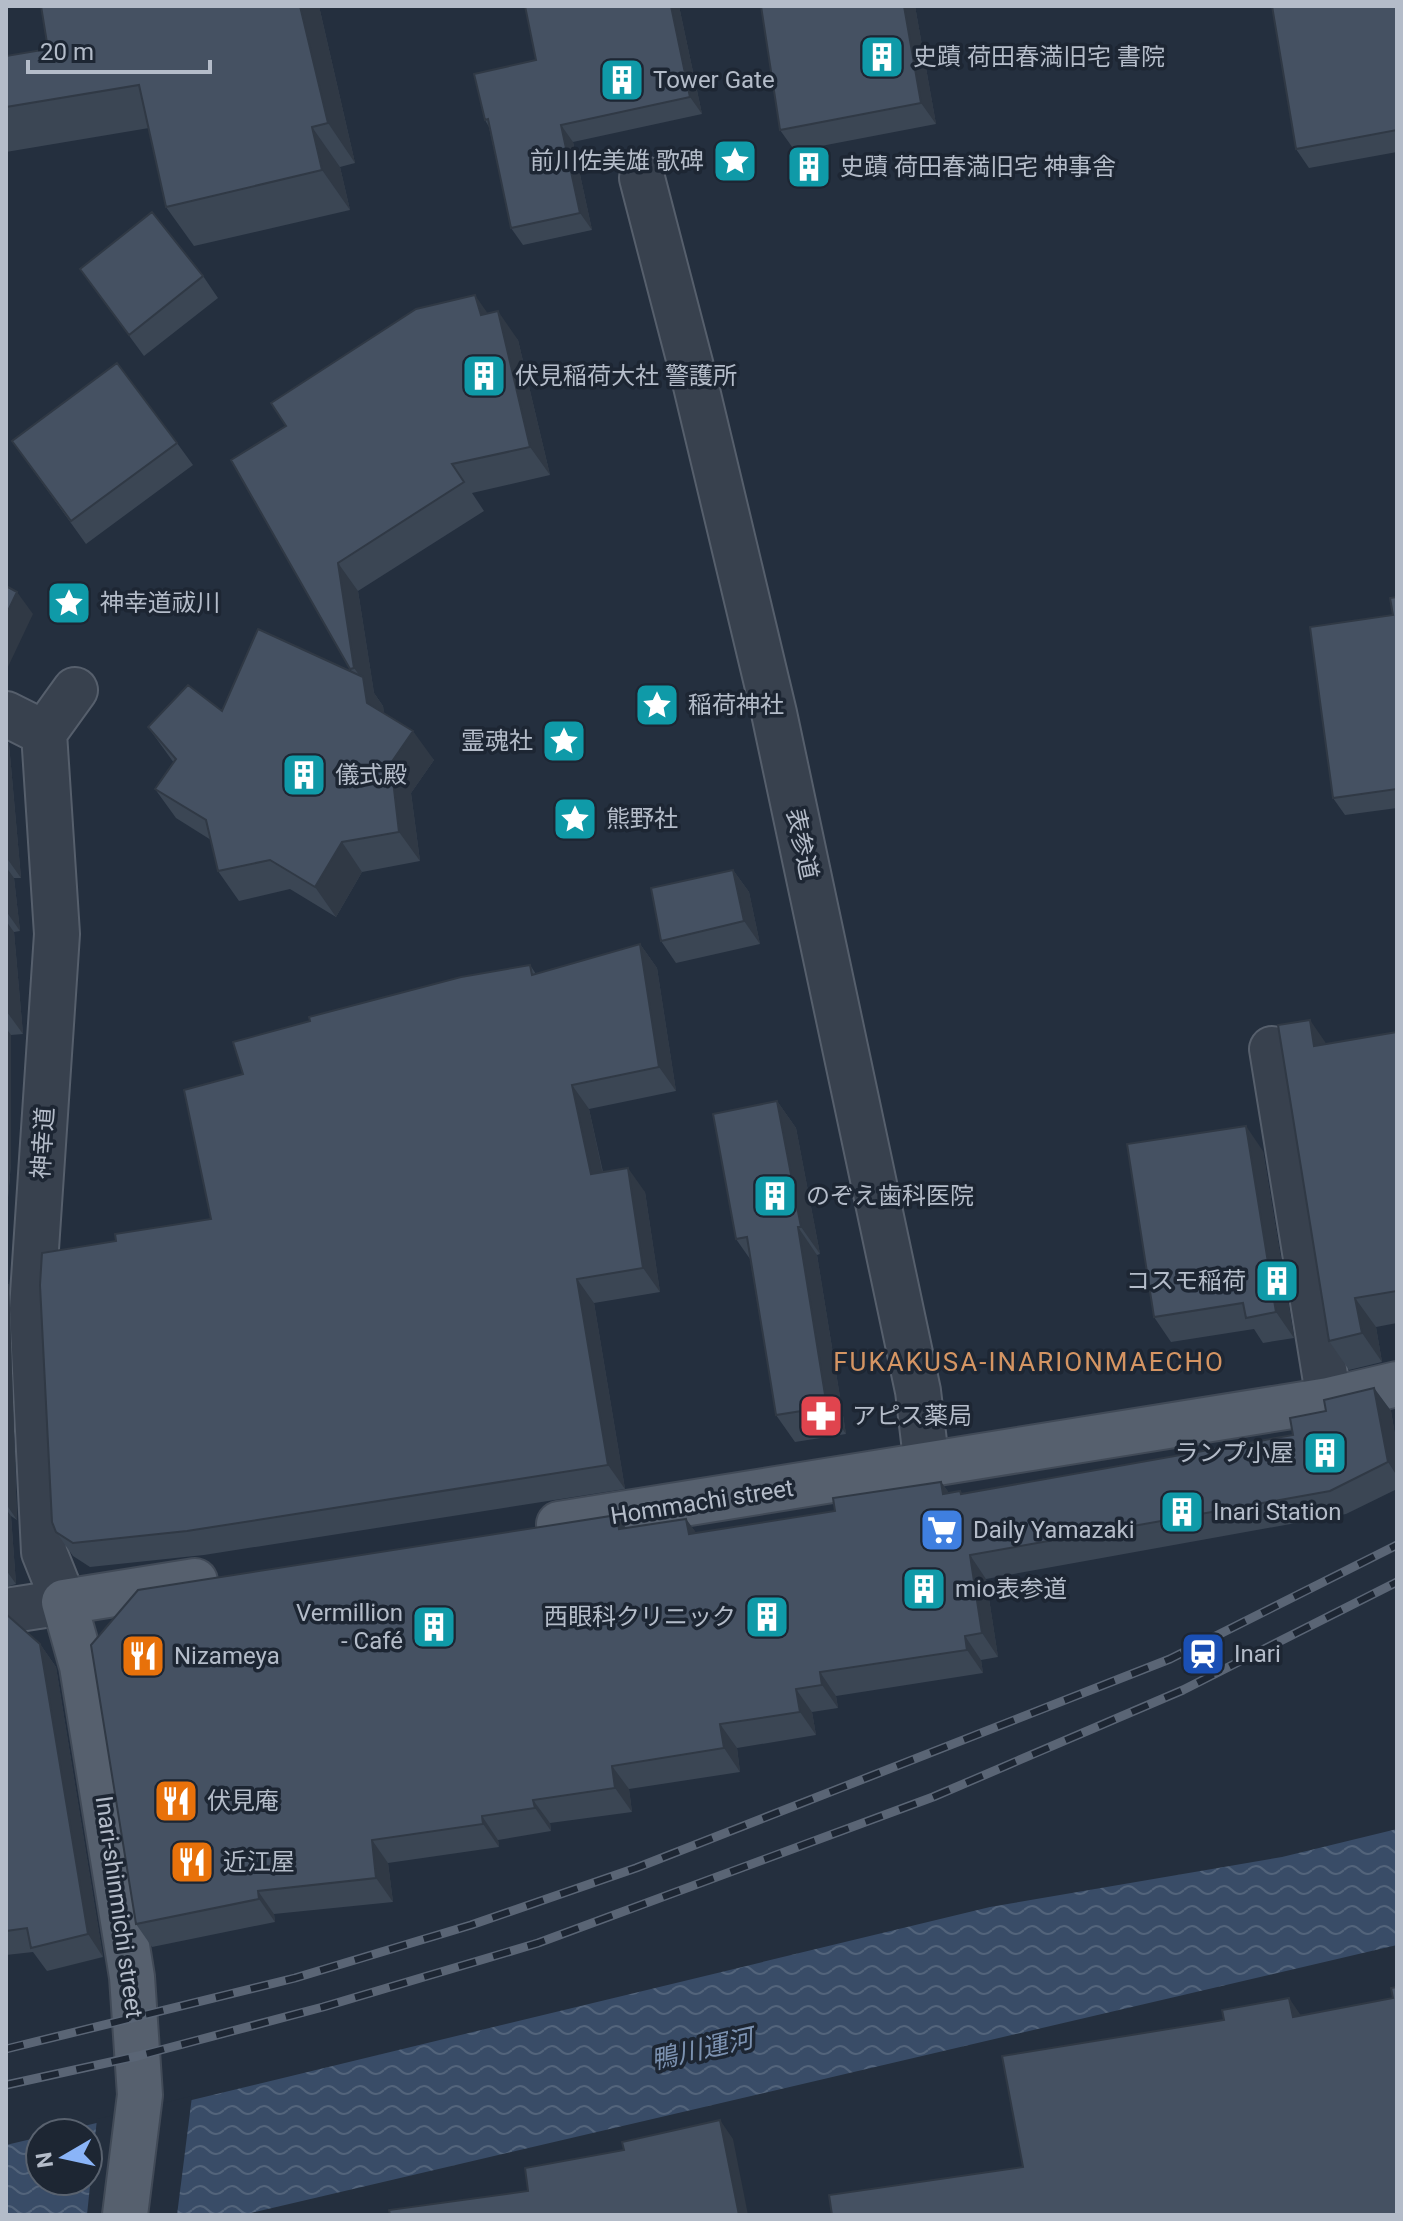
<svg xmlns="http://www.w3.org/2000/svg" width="1403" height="2221" viewBox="0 0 1403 2221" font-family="Roboto,'Noto Sans JP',sans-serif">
	<defs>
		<pattern id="water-waves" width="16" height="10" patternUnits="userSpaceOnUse" patternTransform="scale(2)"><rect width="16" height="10" fill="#394c67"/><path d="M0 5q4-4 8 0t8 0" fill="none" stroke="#53647b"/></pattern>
	</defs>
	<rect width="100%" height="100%" fill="#242f3e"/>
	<path fill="url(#water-waves)" d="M1397 1829V1945L242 2215H6V2145L40 2137V2181H88V2133H55L990 1907 1282 1857Z"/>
	<path fill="#242f3e" d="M192 2096 177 2215H87L97 2119Z"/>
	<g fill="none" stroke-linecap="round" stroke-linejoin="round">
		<g stroke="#565f6c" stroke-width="48">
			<path id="minor" d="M642 178 696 386 774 713 918 1391 927 1467
				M6 714 44 733
				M1272 1049 1329 1400
				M6 1611 64 1602 44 1552 32 1309 57 934 44 733 75 690"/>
		</g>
		<g stroke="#414a57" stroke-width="48">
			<path id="major" d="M559 1524 1329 1400 1397 1384
				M125 2215 140 2095 132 1977 82 1666 64 1602 195 1581"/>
		</g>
		<use href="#minor" stroke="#38414e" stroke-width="44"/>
		<use href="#major" stroke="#56606e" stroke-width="44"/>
		<g stroke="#5a6575" stroke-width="9">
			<path id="rail" d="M6 2049 295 1978 471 1925 636 1868 1170 1659 1397 1545
				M6 2085 138 2056 323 2007 538 1943 933 1797 1183 1690 1397 1582"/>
		</g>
		<use href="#rail" stroke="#1d2633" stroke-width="6" stroke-dasharray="18" stroke-linecap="butt"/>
	</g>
	<path fill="#3b4654" d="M319 6 355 163 340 167 350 210 194 246 166 207 149 128 6 152V56Z
		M525 6H679L702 114 573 142 592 230 523 245 511 228 489 127 485 120 536 60Z
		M915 6 936 124 795 151 780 130Z
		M1397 6V152L1309 168 1296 149Z
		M80 269 203 276 218 298 144 356Z
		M488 313 518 340 550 475 472 493 484 511 358 591 374 693 383 706 384 714 434 760 411 793 420 861 362 872 336 917 290 889 239 901 218 871 211 840 176 818 155 789 174 763 148 727 222 711 352 672 231 460Z
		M12 441 177 443 193 465 86 544Z
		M1397 597V808L1345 815 1333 798 1393 615Z
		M6 739 9 744 21 878H14L20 931 14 932 23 1034 11 1035V1163L6 1221Z
		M733 870 749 892 760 944 676 963 661 941Z
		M640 944 657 968 676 1091 589 1109 603 1172 645 1192 660 1292 594 1303 625 1489 204 1555 90 1567 73 1556 56 1532 116 1241 211 1219 243 1074 530 965 536 974Z
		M1397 1032V1323L1376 1327 1382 1362 1349 1370 1329 1341 1327 1044Z
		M777 1101 796 1128 820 1254 817 1255 846 1434 795 1442 776 1415 750 1259 736 1239Z
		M1263 1151 1294 1338 1263 1343 1254 1329 1171 1342 1154 1317Z
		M6 1281 9 1285 17 1520 11 1516 16 1584 6 1587Z
		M1374 1388 1391 1411 1397 1447V1489L1346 1514 986 1579 998 1657 981 1660 983 1673 836 1696 838 1708 812 1712 816 1735 737 1748 740 1772 629 1789 632 1812 550 1823 551 1831 498 1840 499 1847 388 1863 393 1902 274 1914 275 1922 152 1947 136 1924 626 1528 686 1519 696 1533 835 1511 941 1482 949 1493 960 1491 962 1494 1293 1435 1326 1411Z
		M6 1614 40 1644 56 1667 103 1957 47 1971 33 1952 6 1955Z"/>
	<path fill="#303945" d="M300 6H319L355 163 328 123Z
		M671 6H679L702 114 690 97Z
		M904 6H915L936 124 921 103Z
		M561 125 573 142 592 230 580 213Z
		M312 127 340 167 350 210 322 170Z
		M475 295 495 324 481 315Z
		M498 311 518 340 550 475 530 447Z
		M338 563 358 591 374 693 383 706 387 732 367 703 363 680 354 668Z
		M17 592 33 614 6 671V615Z
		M413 731 434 760 411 793 420 861 399 832 391 763Z
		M6 739 9 744 21 878 6 857Z
		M342 842 362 872 336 917 315 887Z
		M6 867 14 878 20 931 6 911Z
		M733 870 749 892 760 944 744 921Z
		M6 921 14 932 23 1034 7 1012Z
		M640 944 657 968 676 1091 659 1067Z
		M1310 1020 1330 1049 1314 1046Z
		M6 1028 11 1035V1163L6 1221Z
		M572 1085 589 1109 608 1198 591 1174Z
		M777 1101 796 1128 820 1254 801 1227Z
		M1246 1126 1263 1151 1294 1338 1276 1312Z
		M628 1168 645 1192 660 1292 643 1268Z
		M798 1227 817 1255 846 1434 827 1407Z
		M577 1279 594 1303 625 1489 608 1465Z
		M6 1281 9 1285 17 1520 6 1504Z
		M1355 1298 1376 1327 1382 1362 1362 1333Z
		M1374 1388 1391 1411 1397 1447V1476L1388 1462Z
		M941 1482 958 1505 943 1494Z
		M6 1509 11 1516 16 1584 6 1570Z
		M617 1515 633 1538 619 1529Z
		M686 1519 703 1542 689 1534Z
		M970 1555 986 1579 998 1657 982 1633Z
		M965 1636 981 1660 983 1673 967 1650Z
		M40 1644 56 1667 103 1957 88 1934Z
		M820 1672 836 1696 838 1708 822 1685Z
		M796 1689 812 1712 816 1735 800 1712Z
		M720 1724 737 1748 740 1772 724 1748Z
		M612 1766 629 1789 632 1812 615 1788Z
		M533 1800 550 1823 551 1831 535 1808Z
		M482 1816 498 1840 499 1847 483 1824Z
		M372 1840 388 1863 393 1902 376 1878Z
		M258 1891 274 1914 275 1922 259 1899Z
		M1289 1998 1302 2017H1293Z
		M720 2120 733 2139 748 2215H739Z"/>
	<path fill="#455162" stroke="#303945" stroke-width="2" d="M41 6H300L328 123 312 127 322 170 166 207 139 85 6 107V56L48 49Z
		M525 6H671L690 97 561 125 580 213 511 228 488 119 485 120 474 74 536 60Z
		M761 6H904L921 103 780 130Z
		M1272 6H1397V130L1296 149Z
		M152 212 203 276 129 335 80 269Z
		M475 295 481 315 498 311 530 447 452 464 464 482 338 563 354 668 350 669 231 460 286 426 271 403 416 309Z
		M117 363 177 443 71 521 12 441Z
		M6 586 17 592 6 615Z
		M1397 597V789L1333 798 1310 627 1393 615 1390 598Z
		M258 629 363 677 367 703 413 731 391 763 399 832 342 842 315 887 270 860 218 871 206 820 155 789 176 759 148 727 188 685 222 711Z
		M733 870 744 921 661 941 651 888Z
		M640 944 659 1067 572 1085 591 1174 628 1168 643 1268 577 1279 608 1465 187 1531 73 1543 56 1532 52 1522 40 1285 42 1253 116 1241 115 1234 211 1219 184 1090 243 1074 233 1042 310 1021 309 1017 461 977 530 965 532 975Z
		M1310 1020 1314 1046 1397 1032V1291L1355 1298 1362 1333 1329 1341 1278 1025Z
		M777 1101 801 1227H798L827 1407 776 1415 747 1237 736 1239 713 1114Z
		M1246 1126 1276 1312 1246 1318 1243 1303 1154 1317 1127 1144Z
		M1374 1388 1388 1462 1330 1491 970 1555 982 1633 965 1636 967 1650 820 1672 822 1685 796 1689 800 1712 720 1724 724 1748 612 1766 615 1788 533 1800 535 1808 482 1816 483 1824 372 1840 376 1878 258 1891 259 1899 136 1924 91 1645 138 1590 617 1515 619 1529 686 1519 689 1534 835 1511 833 1498 941 1482 943 1494 960 1491 961 1494 1293 1435 1290 1418 1326 1411 1324 1400Z
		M6 1614 40 1644 88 1934 31 1948 27 1928 6 1931Z
		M1397 1987V2215H832L829 2195 1023 2167 1002 2056 1224 2020 1222 2010 1289 1998 1293 2017 1393 1998 1391 1988Z
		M720 2120 739 2215H390L389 2210 528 2191 525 2168 624 2150 622 2142Z"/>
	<defs>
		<g id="building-square" transform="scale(2.3)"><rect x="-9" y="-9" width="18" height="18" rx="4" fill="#0f9aa8" stroke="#1d2633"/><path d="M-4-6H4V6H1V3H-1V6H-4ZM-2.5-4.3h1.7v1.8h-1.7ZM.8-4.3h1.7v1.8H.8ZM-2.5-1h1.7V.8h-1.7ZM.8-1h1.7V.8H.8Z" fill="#fff"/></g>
		<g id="sight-square" transform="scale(2.3)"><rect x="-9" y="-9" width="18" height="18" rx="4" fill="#0f9aa8" stroke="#1d2633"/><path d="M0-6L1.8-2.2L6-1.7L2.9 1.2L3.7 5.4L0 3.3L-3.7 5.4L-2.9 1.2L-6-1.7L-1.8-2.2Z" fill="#fff"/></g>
		<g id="pharmacy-square" transform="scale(2.3)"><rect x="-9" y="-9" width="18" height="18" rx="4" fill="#e0444e" stroke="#1d2633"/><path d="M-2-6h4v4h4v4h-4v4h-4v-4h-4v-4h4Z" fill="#fff"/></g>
		<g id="supermarket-square" transform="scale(2.3)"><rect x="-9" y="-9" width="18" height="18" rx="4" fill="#3f7fe0" stroke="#1d2633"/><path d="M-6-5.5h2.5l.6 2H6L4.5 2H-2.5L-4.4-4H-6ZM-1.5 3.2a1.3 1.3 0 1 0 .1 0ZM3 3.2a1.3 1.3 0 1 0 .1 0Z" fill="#fff"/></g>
		<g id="station-square" transform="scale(2.3)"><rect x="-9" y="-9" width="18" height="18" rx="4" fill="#1a4fb4" stroke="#1d2633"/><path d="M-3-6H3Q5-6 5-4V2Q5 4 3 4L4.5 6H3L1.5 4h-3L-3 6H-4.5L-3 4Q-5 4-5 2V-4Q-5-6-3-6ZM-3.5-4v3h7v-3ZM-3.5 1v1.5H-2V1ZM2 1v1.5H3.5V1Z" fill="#fff"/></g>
		<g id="restaurant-square" transform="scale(2.3)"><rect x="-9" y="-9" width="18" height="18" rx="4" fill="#e8710a" stroke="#1d2633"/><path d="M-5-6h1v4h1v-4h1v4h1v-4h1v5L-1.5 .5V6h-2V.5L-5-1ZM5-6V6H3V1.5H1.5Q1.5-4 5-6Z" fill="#fff"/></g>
	</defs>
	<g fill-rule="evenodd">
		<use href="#building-square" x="882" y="57"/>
		<use href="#building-square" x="622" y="80"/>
		<use href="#sight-square" x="735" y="161"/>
		<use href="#building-square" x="809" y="167"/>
		<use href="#building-square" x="484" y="376"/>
		<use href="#sight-square" x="69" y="603"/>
		<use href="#sight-square" x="657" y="705"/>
		<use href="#sight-square" x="564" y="741"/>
		<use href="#building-square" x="304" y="775"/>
		<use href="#sight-square" x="575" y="819"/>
		<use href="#building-square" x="775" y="1196"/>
		<use href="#building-square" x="1277" y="1281"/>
		<use href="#pharmacy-square" x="821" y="1416"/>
		<use href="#building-square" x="1325" y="1453"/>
		<use href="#building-square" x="1182" y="1512"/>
		<use href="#supermarket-square" x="942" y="1530"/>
		<use href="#building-square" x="924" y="1589"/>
		<use href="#building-square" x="767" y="1617"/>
		<use href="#building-square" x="434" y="1627"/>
		<use href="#station-square" x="1203" y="1654"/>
		<use href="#restaurant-square" x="143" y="1656"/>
		<use href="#restaurant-square" x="176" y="1801"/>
		<use href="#restaurant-square" x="192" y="1862"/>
	</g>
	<g text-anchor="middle" stroke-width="7" stroke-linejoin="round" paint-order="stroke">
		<g font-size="24" fill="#b4bcc9" stroke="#1d2633" text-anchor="start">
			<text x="913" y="65">史蹟 荷田春満旧宅 書院</text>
			<text x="653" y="88">Tower Gate</text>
			<text x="704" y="169" text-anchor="end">前川佐美雄 歌碑</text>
			<text x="840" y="175">史蹟 荷田春満旧宅 神事舎</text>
			<text x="515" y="384">伏見稲荷大社 警護所</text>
			<text x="100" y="611">神幸道祓川</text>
			<text x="688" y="713">稲荷神社</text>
			<text x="533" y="749" text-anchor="end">霊魂社</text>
			<text x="335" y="783">儀式殿</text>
			<text x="606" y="827">熊野社</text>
			<text x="806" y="1204">のぞえ歯科医院</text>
			<text x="1246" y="1289" text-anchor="end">コスモ稲荷</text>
			<text x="852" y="1424">アピス薬局</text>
			<text x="1294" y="1461" text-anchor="end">ランプ小屋</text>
			<text x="1213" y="1520">Inari Station</text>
			<text x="973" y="1538">Daily Yamazaki</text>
			<text x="955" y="1597">mio表参道</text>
			<text x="403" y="1621" text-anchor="end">Vermillion<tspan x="403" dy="28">- Café</tspan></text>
			<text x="736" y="1625" text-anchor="end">西眼科クリニック</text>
			<text x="1234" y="1662">Inari</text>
			<text x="174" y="1664">Nizameya</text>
			<text x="207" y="1809">伏見庵</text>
			<text x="223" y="1870">近江屋</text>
		</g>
		<g font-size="24" fill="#b4bcc9" stroke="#1d2633">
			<text transform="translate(802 844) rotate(78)" y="8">表参道</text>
			<text transform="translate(43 1143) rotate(-86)" y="8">神幸道</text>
			<text transform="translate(702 1502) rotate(-9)" y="8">Hommachi street</text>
			<text transform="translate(119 1907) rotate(82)" y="8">Inari-shinmichi street</text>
		</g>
		<g font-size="26" letter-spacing="2" fill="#d59563" stroke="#1d2633">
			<text x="1029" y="1371">FUKAKUSA-INARIONMAECHO</text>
		</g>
		<g font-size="26" font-style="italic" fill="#7c92b1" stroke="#1d2633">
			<text transform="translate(702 2049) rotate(-13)" y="9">鴨川運河</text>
		</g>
	</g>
	<rect width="1403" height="2221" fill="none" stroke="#b4bcc9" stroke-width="16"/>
	<g transform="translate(64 2157) rotate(261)"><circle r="38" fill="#1d2633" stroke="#59626f" stroke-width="2"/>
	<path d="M0-6L14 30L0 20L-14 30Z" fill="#8ab4f8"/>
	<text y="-12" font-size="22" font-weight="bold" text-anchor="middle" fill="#b4bcc9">N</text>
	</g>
	<path d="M28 60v12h182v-12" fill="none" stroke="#b4bcc9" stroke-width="4"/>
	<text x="40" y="60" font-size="24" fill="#b4bcc9" stroke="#1d2633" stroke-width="6" paint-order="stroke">20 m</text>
</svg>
